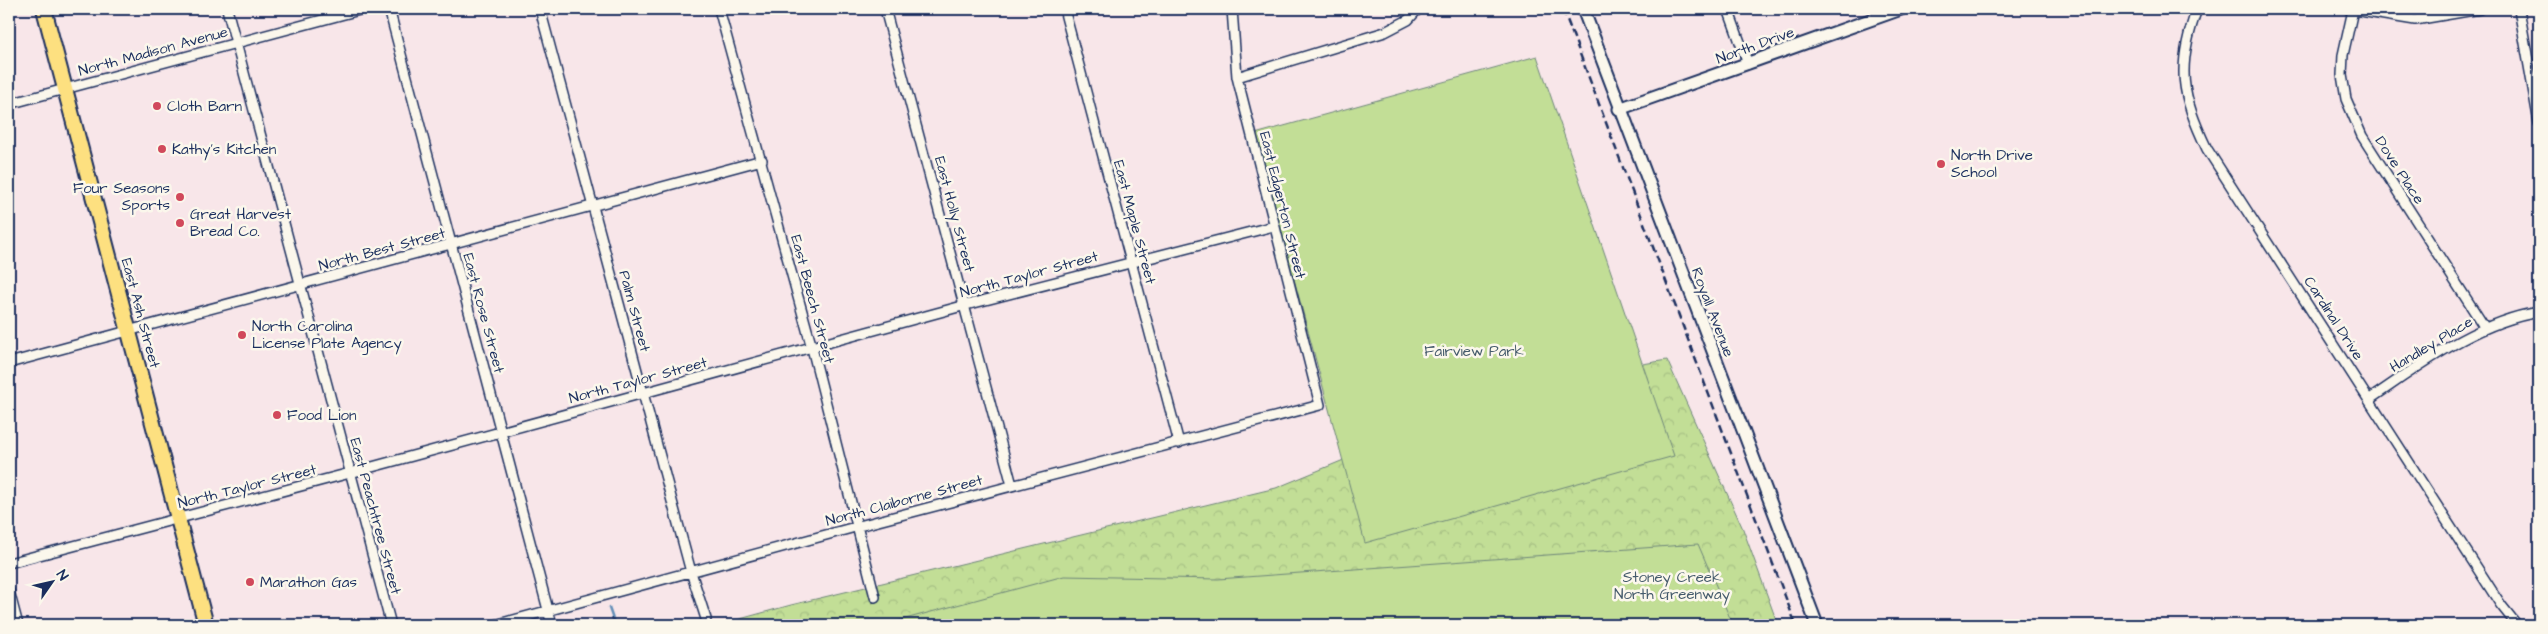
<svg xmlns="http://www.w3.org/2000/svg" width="2548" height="634" viewBox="0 0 2548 634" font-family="'Architects Daughter',sans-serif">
	<defs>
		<pattern id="forest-crowns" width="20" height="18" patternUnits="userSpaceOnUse" patternTransform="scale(1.25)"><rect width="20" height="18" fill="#c2de96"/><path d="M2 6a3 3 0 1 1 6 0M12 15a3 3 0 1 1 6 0" fill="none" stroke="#a6bf84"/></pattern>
	</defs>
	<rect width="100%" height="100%" fill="#f8e6e9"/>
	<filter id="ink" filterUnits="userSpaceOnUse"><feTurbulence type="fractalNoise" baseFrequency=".02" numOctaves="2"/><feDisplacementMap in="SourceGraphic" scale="10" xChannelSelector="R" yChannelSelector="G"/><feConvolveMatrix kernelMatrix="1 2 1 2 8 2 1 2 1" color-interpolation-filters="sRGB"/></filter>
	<g filter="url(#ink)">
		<path fill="url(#forest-crowns)" stroke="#6e867a" d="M1667 360 1743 529 1778 625H718L791 605 1276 488 1532 382Z"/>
		<path fill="#c2de96" stroke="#6e867a" d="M1537 56 1674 456 1365 543 1255 134Z
			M1698 544 1733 625H883L1064 576 1218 579Z"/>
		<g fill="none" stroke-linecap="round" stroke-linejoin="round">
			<path stroke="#648fb8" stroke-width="2.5" d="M609 608 615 625"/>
			<g stroke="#1b2f5e" stroke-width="12">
				<path id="minor" d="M227 9 391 625
					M389 9 552 625
					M540 9 691 572 706 619
					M719 9 812 348 875 597
					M885 9 1012 485
					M1064 9 1179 443
					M1728 9 1748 64
					M2197 9C2176 67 2181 94 2207 149L2501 605 2517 625
					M2348 9 2415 20 2480 9
					M2519 9 2539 123
					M2353 10 2343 55 2342 75 2346 99 2362 136 2485 328
					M1237 77 1385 32 1408 20 1418 9
					M9 104 363 9
					M9 363 762 160
					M2370 399C2422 364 2476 322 2539 312
					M9 563 350 473 966 305 1274 226
					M9 591 18 625
					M495 625 859 526 1320 405 1237 77 1232 9"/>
			</g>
			<g stroke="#1b2f5e" stroke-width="15">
				<path id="tertiary" d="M1583 9 1817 625
					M1619 109 1901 9"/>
			</g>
			<g stroke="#1b2f5e" stroke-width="18">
				<path id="primary" d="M44 9 206 625"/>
			</g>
			<use href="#minor" stroke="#fbf7ec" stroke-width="9"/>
			<use href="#tertiary" stroke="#fbf7ec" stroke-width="11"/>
			<use href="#primary" stroke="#fde080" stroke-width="14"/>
			<path stroke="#1b2f5e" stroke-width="2.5" stroke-dasharray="8 4" stroke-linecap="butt" d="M1563 9 1796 625"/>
		</g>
	</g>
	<g fill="#d1495b" stroke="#fbf7ec" stroke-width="2">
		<circle cx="157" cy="106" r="5"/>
		<circle cx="162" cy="149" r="5"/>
		<circle cx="1941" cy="164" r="5"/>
		<circle cx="180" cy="197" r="5"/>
		<circle cx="180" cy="223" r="5"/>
		<circle cx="242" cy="335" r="5"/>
		<circle cx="277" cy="415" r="5"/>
		<circle cx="250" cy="582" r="5"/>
	</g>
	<g text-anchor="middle" stroke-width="5" stroke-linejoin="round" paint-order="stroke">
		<g font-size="15" fill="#1b2f5e" stroke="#fbf7ec">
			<text transform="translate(1755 45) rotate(-20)" y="5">North Drive</text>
			<text transform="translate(153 51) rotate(-15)" y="5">North Madison Avenue</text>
			<text transform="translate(2400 170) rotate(57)" y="5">Dove Place</text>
			<text transform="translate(1283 205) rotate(76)" y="5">East Edgerton Street</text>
			<text transform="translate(955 214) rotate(75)" y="5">East Holly Street</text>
			<text transform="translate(1135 222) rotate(75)" y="5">East Maple Street</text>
			<text transform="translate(382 249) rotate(-15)" y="5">North Best Street</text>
			<text transform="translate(1029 274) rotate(-15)" y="5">North Taylor Street</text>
			<text transform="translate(813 299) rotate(75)" y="5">East Beech Street</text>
			<text transform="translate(635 311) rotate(75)" y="5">Palm Street</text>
			<text transform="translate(1713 312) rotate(69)" y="5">Royall Avenue</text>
			<text transform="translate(141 313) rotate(75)" y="5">East Ash Street</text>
			<text transform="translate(484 313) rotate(75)" y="5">East Rose Street</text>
			<text transform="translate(2334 318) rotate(57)" y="5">Cardinal Drive</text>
			<text transform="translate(2431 344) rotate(-31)" y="5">Handley Place</text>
			<text transform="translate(638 380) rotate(-15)" y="5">North Taylor Street</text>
			<text transform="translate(247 486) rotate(-14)" y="5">North Taylor Street</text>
			<text transform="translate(904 500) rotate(-15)" y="5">North Claiborne Street</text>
			<text transform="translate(376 516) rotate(75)" y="5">East Peachtree Street</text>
		</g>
		<g font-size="15" fill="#1b2f5e" stroke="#fbf7ec" text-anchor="start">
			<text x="167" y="111">Cloth Barn</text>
			<text x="172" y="154">Kathy's Kitchen</text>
			<text x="1951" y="160">North Drive<tspan x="1951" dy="17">School</tspan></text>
			<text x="170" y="193" text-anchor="end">Four Seasons<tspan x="170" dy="17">Sports</tspan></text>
			<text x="190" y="219">Great Harvest<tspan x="190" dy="17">Bread Co.</tspan></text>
			<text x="252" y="331">North Carolina<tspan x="252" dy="17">License Plate Agency</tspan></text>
			<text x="287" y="420">Food Lion</text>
			<text x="260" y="587">Marathon Gas</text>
		</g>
		<g font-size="15" fill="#455b6c" stroke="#fbf7ec">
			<text x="1474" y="356">Fairview Park</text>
			<text x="1672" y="582">Stoney Creek<tspan x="1672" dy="17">North Greenway</tspan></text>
		</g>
	</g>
	<rect width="2548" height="634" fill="none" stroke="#fbf7ec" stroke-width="30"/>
	<rect x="15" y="15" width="2518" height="604" fill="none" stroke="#1b2f5e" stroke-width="2" filter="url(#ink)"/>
	<g transform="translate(52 582) rotate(56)" stroke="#fbf7ec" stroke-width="4" paint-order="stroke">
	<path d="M0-4L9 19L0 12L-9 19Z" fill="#1b2f5e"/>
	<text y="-8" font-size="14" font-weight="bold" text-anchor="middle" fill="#1b2f5e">N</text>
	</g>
</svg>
